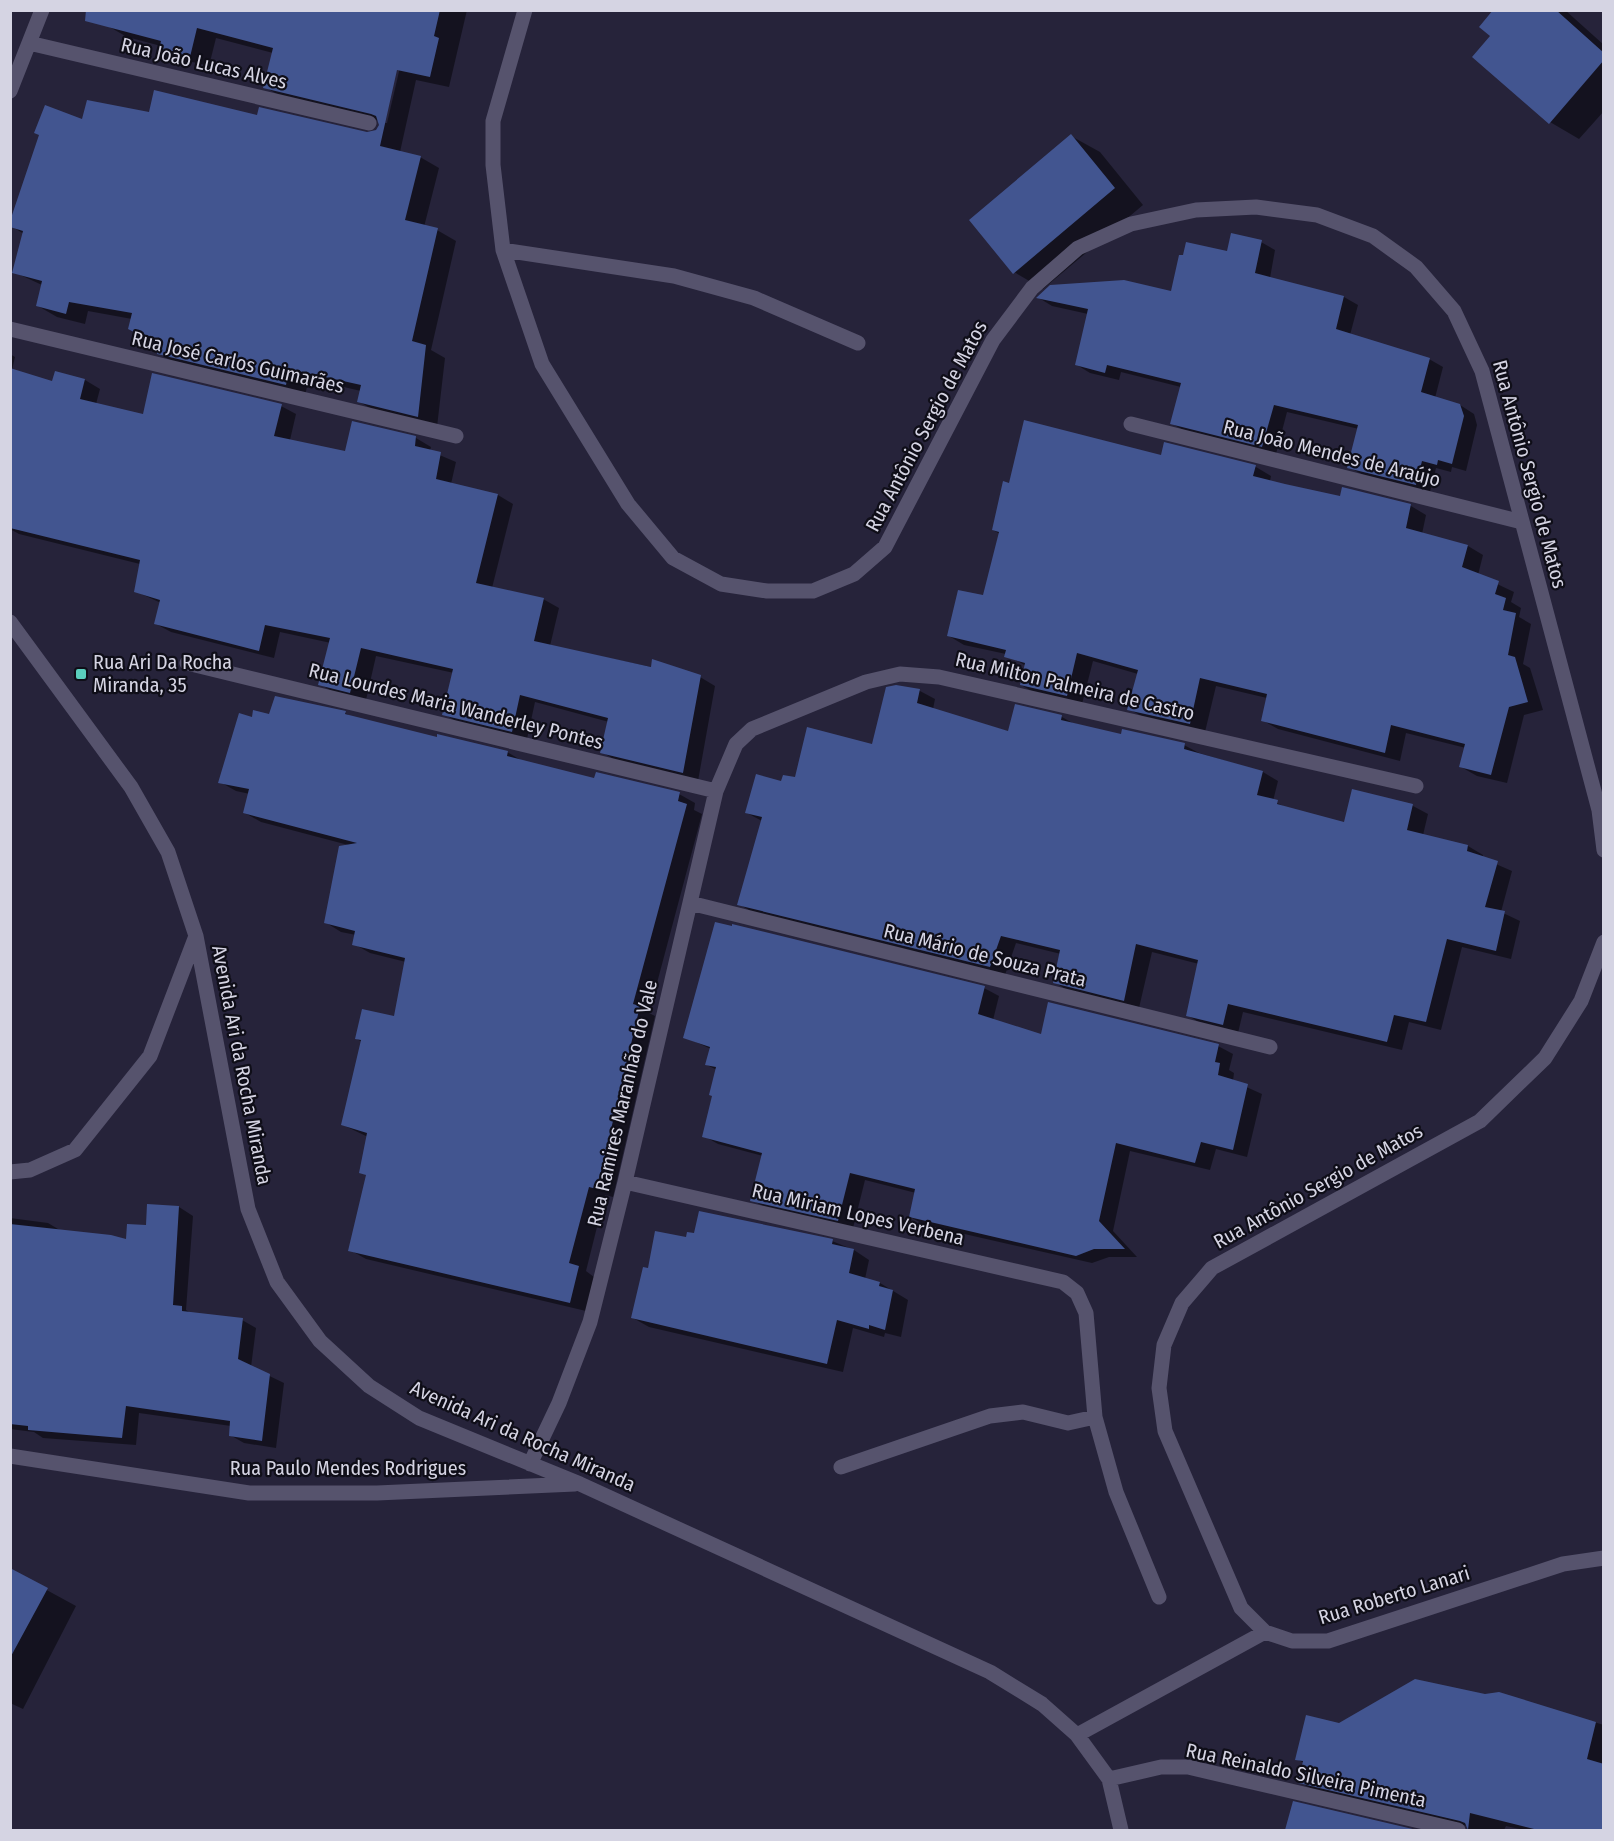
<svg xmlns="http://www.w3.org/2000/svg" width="1614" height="1841" viewBox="0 0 1614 1841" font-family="'Fira Sans Condensed',sans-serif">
	<rect width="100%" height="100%" fill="#26233a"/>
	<path fill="#0007" fill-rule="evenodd" d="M96 10H467L449 87 416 80 400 152 420 157 439 168 424 227 437 230 456 241 431 350 445 358 437 427 377 412 358 401 361 391 309 379 305 395 177 364 158 353 160 345 132 319 88 311 85 324 57 317 38 306 42 285 14 272 24 234 11 226 83 121 150 114 259 117 373 134 380 126V121L284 98 265 87 273 53 216 38 209 66 180 59 160 48 161 46 127 37 94 18ZM398 62 401 63 387 123H384Z
		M1495 10H1565L1604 45V111L1579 139 1550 122 1492 36Z
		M1071 136 1100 152 1143 205 1043 289 1014 272Z
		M1261 242 1275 250 1270 278 1344 297 1358 305 1350 335 1429 359 1443 367 1435 398 1460 405 1474 414 1477 425 1466 471 1452 467 1451 472 1436 468 1430 492 1363 475 1349 467 1359 429 1287 412 1276 454 1185 431 1171 423 1181 387 1121 372 1119 380 1090 373 1077 365 1088 314 1052 306 1039 298 1173 292 1229 253Z
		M10 354 15 357 12 370 53 383 85 380 100 389 96 404 144 416 281 406 296 414 290 440 346 453 416 438 431 447 430 451 456 462 451 484 498 495 513 504 492 588 543 599 559 608 550 646 700 677 715 686 698 781 617 761 602 752 609 722 535 702 527 739 459 723 444 714 454 673 376 656 366 700 335 693 320 684 331 643 280 632 274 658 171 632 156 624 161 603 135 591 140 564 19 534 10 529Z
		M1165 444 1256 467 1271 476 1270 481 1341 498 1344 489 1411 506 1426 515 1422 534 1468 546 1483 555 1478 575 1514 592 1511 602 1521 608 1519 617 1531 624 1523 664 1530 668 1543 710 1524 715 1507 783 1477 776 1461 767 1466 748 1406 733 1400 761 1278 729 1262 720 1267 698 1216 686 1205 732 1145 718 1129 709 1138 674 1093 661 1082 704 1037 694 1021 685 1026 666 1006 654 964 645 949 636 984 597 1000 534 993 530 1010 485 1162 457Z
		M896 686 920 691 935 699 933 709 1010 732 1062 717 1076 725 1122 736 1184 745 1199 753 1263 772 1278 781 1273 801 1289 809 1345 824 1353 791 1413 806 1428 814 1423 835 1468 846 1483 855 1482 858 1512 871 1501 912 1520 921 1511 959 1462 947 1441 1030 1409 1022 1402 1050 1243 1012 1238 1033 1202 1024 1187 1015 1199 964 1152 952 1139 1008 1069 991 1054 982 1061 954 1016 943 1005 975 754 913 739 904 762 821 747 813 782 783 873 746Z
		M345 713 354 718 438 739 507 752 524 762 596 780 679 794 695 803 694 810 702 814 649 1013 655 1016 613 1197 605 1195 586 1271 594 1277 586 1311 366 1259 350 1250 368 1176 361 1172 368 1137 343 1125 362 1042 357 1039 395 1018 406 962 370 953 354 944 356 935 341 932 325 922 352 846 261 822 245 813 250 794 236 791 220 782 253 718Z
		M984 988 999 996 993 1020 1042 1036 1218 1046 1233 1054 1229 1070 1234 1073 1233 1081 1262 1094 1247 1157 1216 1149 1210 1170 1130 1151 1113 1231 1137 1257H1109L1092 1263 925 1225 910 1217 916 1193 865 1180 853 1228 767 1208 752 1200 763 1156 718 1144 704 1136 714 1096 717 1070 707 1065 711 1049 685 1037Z
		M179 1207 193 1216 186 1310 192 1314 242 1320 256 1328 251 1367 284 1383 276 1448 244 1443 230 1435 231 1426 139 1413 136 1445 43 1438 34 1432 10 1429V1218L48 1223 63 1232 127 1241Z
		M687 1239 832 1241 854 1250 869 1260 865 1279 880 1283 908 1300 901 1337 885 1333 884 1337 853 1328 843 1372 649 1327 633 1318 649 1269Z
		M10 1570 76 1606 23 1709 10 1703Z
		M1499 1694 1604 1725V1830H1524L1506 1826 1504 1830H1468V1826L1314 1790 1299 1782 1304 1763 1297 1759 1339 1724Z
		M1294 1803 1411 1830H1287Z"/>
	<path fill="#425590" d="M86 10H440L434 36 439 38 430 77 397 70 380 146 421 156 405 220 438 228 412 341 426 345 418 417 357 402 361 385 289 369 286 385 157 354 159 345 128 329 132 313 69 302 66 314 36 306 42 281 12 273 23 231 10 227V221L39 135 34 133 45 105 82 119 87 100 149 112 154 90 257 115 259 107 367 132 376 130 379 125 376 116 371 114 263 88 273 48 197 28 190 57 159 49 161 41 85 21Z
		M1493 10H1556L1604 53V60L1549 124 1472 57 1490 36 1479 27Z
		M1071 134 1115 188 1013 274 969 220Z
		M1231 233 1262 240 1255 273 1344 296 1336 329 1430 358 1421 392 1460 404 1464 416 1452 464 1438 460 1437 465 1422 461 1416 485 1347 468 1358 425 1274 405 1262 447 1170 424 1181 383 1107 365 1105 373 1075 365 1088 309 1036 298 1050 285 1124 280 1171 291 1179 255H1183L1186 242 1227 251Z
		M10 368 52 381 55 371 85 379 80 399 143 414 152 373 282 404 274 436 345 451 352 421 416 436 415 446 441 452 436 479 498 494 476 583 544 598 534 641 651 667 652 659 701 675 683 773 600 753 608 718 520 695 512 732 442 715 453 669 361 648 350 693 318 685 330 638 265 625 259 651 154 624 160 600 134 592 140 560 10 528Z
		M1024 420 1161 455 1164 442 1256 465 1253 476 1285 484 1340 496 1342 487 1411 504 1406 528 1468 545 1462 567 1499 581 1495 594 1506 598 1503 610 1516 613 1508 655 1515 657 1528 702 1509 707 1491 775 1459 767 1465 744 1391 725 1385 753 1261 721 1267 694 1200 678 1190 724 1127 710 1138 670 1077 653 1067 696 1020 685 1025 663 1004 657 1006 650 947 636 958 590 983 595 999 532 992 530 1003 481 1009 483Z
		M896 685 920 689 917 703 1008 731 1015 704 1062 715 1061 720 1121 734 1122 729 1185 743 1184 749 1263 771 1257 795 1278 800 1277 804 1344 822 1352 789 1413 804 1407 830 1468 845 1467 851 1498 861 1485 907 1505 911 1496 951 1447 939 1426 1022 1394 1015 1387 1042 1228 1004 1223 1025 1186 1016 1198 960 1136 944 1124 1001 1053 983 1060 950 1001 936 990 967 737 905 762 817 745 813 756 774 781 781 783 775 795 777 807 727 872 744 886 687Z
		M275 696 346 711 345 714 437 737V734L508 751 507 756 594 778 596 772 680 792 678 801 687 804 633 1004 640 1006 597 1189 589 1187 569 1263 579 1266 570 1303 348 1251 366 1175 359 1173 367 1133 341 1125 361 1040 355 1039 362 1009 394 1016 405 958 352 945 355 931 324 923 339 846 357 843 243 813 249 789 218 783 239 713 252 717 253 710 269 714Z
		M715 922 732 926V924L985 986 978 1014 1041 1034 1048 1002 1219 1044 1215 1062 1220 1063 1218 1075 1248 1084 1233 1150 1201 1142 1195 1163 1116 1143 1099 1221 1125 1249H1094L1076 1256 909 1217 915 1189 850 1173 838 1221 750 1201 762 1153 702 1137 712 1096 709 1095 716 1067 705 1065 710 1047 683 1038Z
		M147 1204 179 1206 173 1305 182 1306V1311L243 1318 238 1359 270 1374 262 1441 229 1436 230 1421 126 1406 122 1438 28 1430V1426L10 1424V1224L111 1235 126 1239 127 1224 146 1225Z
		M699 1211 833 1239 832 1244 854 1249 849 1273 880 1282 879 1286 893 1290 885 1330 869 1325V1329L837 1320 827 1364 631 1318 643 1267 648 1268 655 1231 686 1237 687 1232 694 1233Z
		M10 1568 48 1588 10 1658Z
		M1415 1679 1485 1694 1499 1692 1596 1722 1587 1759 1604 1764V1830H1538L1470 1813 1468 1830 1465 1823 1460 1821 1298 1783 1303 1761 1295 1760 1306 1715 1339 1723Z
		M1293 1801 1417 1830H1285Z"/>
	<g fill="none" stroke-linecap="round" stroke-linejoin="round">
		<path stroke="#56536d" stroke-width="15" d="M525 10 493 121V165L503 250 542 364 628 504 673 558 721 584 767 591H813L854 574 885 547 993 340 1032 288 1078 248 1131 224 1196 210 1256 207 1317 215 1373 236 1416 267 1454 311 1482 371 1599 810 1604 850
			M29 43 369 123
			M10 91 42 10
			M503 250 674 276 754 298 858 343
			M10 329 456 436
			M1131 424 1522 522
			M10 622 131 787 168 852 196 936 248 1209 277 1282 320 1341 369 1386 419 1418 580 1484 990 1672 1042 1704 1077 1735 1109 1779 1121 1830
			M187 663 716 791
			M690 903 1270 1047
			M1604 942 1581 1001 1545 1058 1480 1121 1212 1268 1182 1303 1164 1345 1159 1388 1165 1431 1241 1608 1265 1632 1292 1641H1328L1563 1564 1604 1558
			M10 1172 30 1170 75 1150 150 1056 196 936
			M625 1182 1063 1282 1077 1293 1086 1313 1095 1417 1116 1492 1159 1597
			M10 1456 249 1493H377L575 1484
			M530 1464 559 1403 590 1322 625 1182 716 791 736 744 752 729 866 682 900 674 939 677 1416 786
			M841 1467 990 1416 1023 1412 1068 1423 1095 1417
			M1077 1735 1265 1632
			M1109 1779 1161 1767H1188L1458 1830"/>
	</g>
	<rect fill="#5acebd" stroke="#0f0e18" stroke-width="2" x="75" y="668" width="12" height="12" rx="3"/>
	<g text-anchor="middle" stroke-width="4.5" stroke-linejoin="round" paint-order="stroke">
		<g font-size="20" fill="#d5d4e3" stroke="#0f0e18">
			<text transform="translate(204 63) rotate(13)" y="7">Rua João Lucas Alves</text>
			<text transform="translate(238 362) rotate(13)" y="7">Rua José Carlos Guimarães</text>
			<text transform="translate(926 426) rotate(-62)" y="7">Rua Antônio Sergio de Matos</text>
			<text transform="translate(1332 453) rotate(14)" y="7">Rua João Mendes de Araújo</text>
			<text transform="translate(1530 474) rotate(75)" y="7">Rua Antônio Sergio de Matos</text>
			<text transform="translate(1075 686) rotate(13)" y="7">Rua Milton Palmeira de Castro</text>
			<text transform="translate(456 706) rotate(14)" y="7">Rua Lourdes Maria Wanderley Pontes</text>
			<text transform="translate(985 955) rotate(14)" y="7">Rua Mário de Souza Prata</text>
			<text transform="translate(242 1065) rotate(79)" y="7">Avenida Ari da Rocha Miranda</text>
			<text transform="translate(622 1103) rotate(-77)" y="7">Rua Ramires Maranhão do Vale</text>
			<text transform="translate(1318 1186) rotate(-29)" y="7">Rua Antônio Sergio de Matos</text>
			<text transform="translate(858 1214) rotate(13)" y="7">Rua Miriam Lopes Verbena</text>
			<text transform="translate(523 1436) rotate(24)" y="7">Avenida Ari da Rocha Miranda</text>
			<text x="348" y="1475">Rua Paulo Mendes Rodrigues</text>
			<text transform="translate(1394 1595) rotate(-17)" y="7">Rua Roberto Lanari</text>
			<text transform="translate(1306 1775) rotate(12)" y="7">Rua Reinaldo Silveira Pimenta</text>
		</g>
		<g font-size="20" fill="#d5d4e3" stroke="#0f0e18" text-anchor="start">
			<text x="93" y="669">Rua Ari Da Rocha<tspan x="93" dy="23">Miranda, 35</tspan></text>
		</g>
	</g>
	<rect width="1614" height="1841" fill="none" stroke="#d5d4e3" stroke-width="24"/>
</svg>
